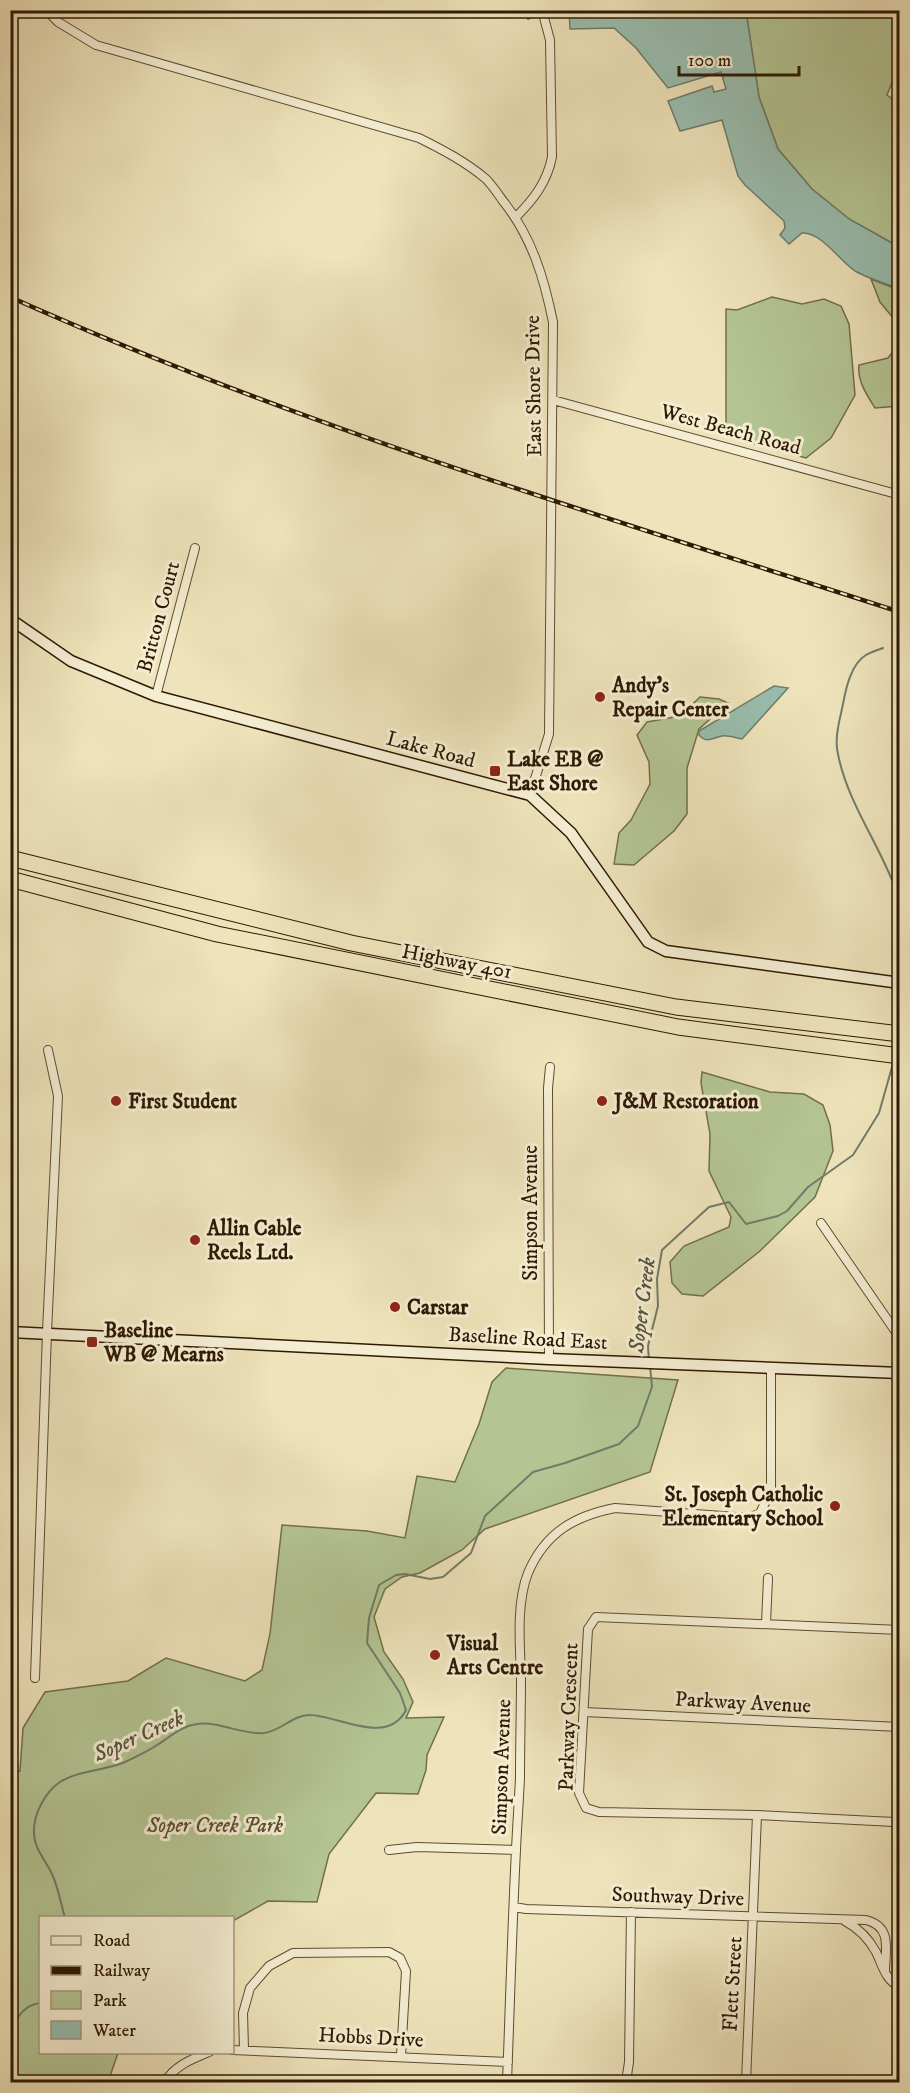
<svg xmlns="http://www.w3.org/2000/svg" width="910" height="2093" viewBox="0 0 910 2093" font-family="'IM FELL DW Pica',serif">
	<rect width="100%" height="100%" fill="#eee3ba"/>
	<filter id="stains"><feTurbulence type="fractalNoise" baseFrequency=".00333" numOctaves="4"/><feColorMatrix values="0 0 0 0 .2 0 0 0 0 .09 0 0 0 0 .02 0 0 0 .5 -.17"/></filter>
	<radialGradient id="worn" r=".72"><stop offset=".6" stop-color="#630" stop-opacity="0"/><stop offset="1" stop-color="#630" stop-opacity=".3"/></radialGradient>
	<path fill="#b4c593" stroke="#726f4b" stroke-width="1.5" d="M746 11H899V72L895 75 887 95 899 104V247L849 219 812 189 778 149 759 97Z
		M871 279 899 290V406L875 408C867 395 857 381 859 365L888 358 898 345 899 336 894 319 880 302Z
		M772 297 802 304 824 299 841 306 849 324 855 395 831 438 806 458 726 436V309L737 310Z
		M700 697 719 699 728 703 699 729 687 768V814L674 831 634 865 614 864 619 833 631 820 650 784 649 762 637 735 647 722 680 716Z
		M702 1072 770 1092 804 1094 823 1105 830 1125 833 1151 815 1197 760 1251 703 1296 682 1294 672 1283 670 1262 684 1246 729 1227 731 1217 709 1171 710 1134 701 1083Z
		M506 1368 678 1380 650 1472 485 1529 462 1550 420 1573 402 1577 385 1589 374 1617 384 1652 403 1679 413 1702 406 1718 444 1717 427 1755 426 1770 418 1794 376 1793 329 1854 317 1902 268 1901 233 1921 232 1918H40V2052L118 2053 108 2082H11V1771H20L23 1728 45 1692 128 1681 166 1658 245 1681 262 1670 270 1634 282 1525 367 1531 405 1538 417 1476 455 1482 479 1424 492 1382Z"/>
	<path fill="#99beaf" stroke="#6f7c6a" stroke-width="1.5" d="M569 11H746L759 97 778 149 812 189 849 219 899 247V289C885 283 869 279 855 271 840 261 820 231 802 233L789 244 780 235 785 228 784 221 745 185 738 176 722 120 680 131 668 101 712 86 714 92 726 89 721 72 668 88 636 48 614 28 570 29Z
		M774 686 788 688 742 739C736 738 728 735 722 736 712 738 707 744 699 735V731Z"/>
	<g fill="none" stroke-linecap="round" stroke-linejoin="round">
		<path stroke="#6f7c6a" stroke-width="2" d="M528 19 536 15
			M883 648C878 650 871 652 866 655 851 664 846 688 843 704 840 719 834 738 838 754 848 806 884 850 900 901
			M649 1361 648 1346 658 1306 657 1279 662 1250 709 1207 729 1202 746 1224 778 1216 787 1211 808 1187 853 1155 879 1113 894 1060
			M65 1918C61 1904 58 1887 52 1874 46 1861 34 1848 34 1833 33 1815 45 1792 60 1782 79 1770 104 1771 125 1762 135 1757 147 1752 157 1745 170 1737 181 1726 197 1724 220 1721 241 1735 264 1733 281 1731 293 1715 309 1715 338 1715 387 1747 406 1710L400 1693 367 1643 369 1618 379 1585 396 1575 405 1574 430 1579 443 1577 471 1553 485 1516 533 1472 565 1463 619 1444 638 1426 652 1387 650 1366
			M10 2040C12 2023 22 2005 40 2003"/>
		<g stroke="#5f4c31" stroke-width="10">
			<path id="street" d="M46 10 58 22 96 45 419 138C443 150 466 162 486 179 492 185 498 194 503 201 532 237 544 278 553 322L549 734 530 795
				M516 217C534 199 547 182 552 157L550 40 542 10
				M553 400 900 495
				M156 696 195 548
				M821 1223 900 1338
				M549 1359 548 1088 550 1067
				M766 1623 768 1578
				M900 1630 596 1617 588 1629 579 1793 586 1808 599 1812 757 1815 894 1822 900 1818
				M35 1678 47 1332 58 1096 48 1050
				M584 1712 900 1727
				M389 1850 417 1847 516 1850
				M514 1907 526 1909 866 1920C893 1927 885 1950 885 1972
				M845 1921C858 1928 869 1939 876 1952 883 1966 885 1980 900 1987
				M244 2049 243 2013 250 1988 269 1966 293 1953 389 1952 400 1958 406 1971 401 2056
				M232 2050 508 2062
				M165 2082C174 2066 192 2059 209 2052
				M507 2082C510 2005 512 1928 516 1850 517 1826 519 1802 520 1777 520 1744 521 1711 521 1677 520 1646 516 1603 528 1573 545 1533 574 1516 615 1508L749 1518 760 1513 771 1491V1369
				M626 2082 629 2062 631 1912
				M746 2082 757 1815"/>
		</g>
		<g stroke="#2f1903" stroke-width="13">
			<path id="secondary" d="M10 619 71 661 156 696 530 795 571 833 648 942 666 951 900 983
				M10 1332 549 1359 900 1373"/>
		</g>
		<g stroke="#2f1903" stroke-width="17">
			<path id="highway" d="M10 858 351 943 676 1007 900 1034
				M10 879 217 934 678 1027 900 1056"/>
		</g>
		<use href="#street" stroke="#f4edd2" stroke-width="8"/>
		<use href="#secondary" stroke="#f4edd2" stroke-width="10"/>
		<use href="#highway" stroke="#eee3ba" stroke-width="15"/>
		<g stroke="#2f1903" stroke-width="4.5">
			<path id="rail" d="M10 297C298 426 600 515 900 612"/>
		</g>
		<use href="#rail" stroke="#f4edd2" stroke-width="2" stroke-dasharray="7" stroke-linecap="butt"/>
	</g>
	<g fill="#8f2418" stroke="#f4edd2" stroke-width="2">
		<circle cx="600" cy="697" r="6"/>
		<rect x="489" y="765" width="12" height="12" rx="3"/>
		<circle cx="116" cy="1101" r="6"/>
		<circle cx="602" cy="1101" r="6"/>
		<circle cx="195" cy="1240" r="6"/>
		<circle cx="395" cy="1307" r="6"/>
		<rect x="86" y="1336" width="12" height="12" rx="3"/>
		<circle cx="835" cy="1506" r="6"/>
		<circle cx="435" cy="1655" r="6"/>
	</g>
	<g text-anchor="middle" stroke-width="6" stroke-linejoin="round" paint-order="stroke">
		<g font-size="21" fill="#2f1903" stroke="#f4edd2">
			<text transform="translate(533 386) rotate(-91)" y="7">East Shore Drive</text>
			<text transform="translate(731 429) rotate(15)" y="7">West Beach Road</text>
			<text transform="translate(158 617) rotate(-75)" y="7">Britton Court</text>
			<text transform="translate(431 749) rotate(15)" y="7">Lake Road</text>
			<text transform="translate(457 961) rotate(11)" y="7">Highway 401</text>
			<text transform="translate(530 1213) rotate(-90)" y="7">Simpson Avenue</text>
			<text transform="translate(528 1338) rotate(3)" y="7">Baseline Road East</text>
			<text transform="translate(743 1702) rotate(3)" y="7">Parkway Avenue</text>
			<text transform="translate(568 1717) rotate(-88)" y="7">Parkway Crescent</text>
			<text transform="translate(501 1767) rotate(-88)" y="7">Simpson Avenue</text>
			<text transform="translate(678 1896) rotate(2)" y="7">Southway Drive</text>
			<text transform="translate(732 1984) rotate(-87)" y="7">Flett Street</text>
			<text transform="translate(371 2037) rotate(3)" y="7">Hobbs Drive</text>
		</g>
		<g font-size="21" font-weight="bold" fill="#2f1903" stroke="#f4edd2" text-anchor="start">
			<text x="612" y="692">Andy's<tspan x="612" dy="24">Repair Center</tspan></text>
			<text x="507" y="766">Lake EB @<tspan x="507" dy="24">East Shore</tspan></text>
			<text x="128" y="1108">First Student</text>
			<text x="614" y="1108">J&amp;M Restoration</text>
			<text x="207" y="1235">Allin Cable<tspan x="207" dy="24">Reels Ltd.</tspan></text>
			<text x="407" y="1314">Carstar</text>
			<text x="104" y="1337">Baseline<tspan x="104" dy="24">WB @ Mearns</tspan></text>
			<text x="823" y="1501" text-anchor="end">St. Joseph Catholic<tspan x="823" dy="24">Elementary School</tspan></text>
			<text x="447" y="1650">Visual<tspan x="447" dy="24">Arts Centre</tspan></text>
		</g>
		<g font-size="21" font-style="italic" fill="#574d2e" stroke="#f4edd2">
			<text x="215" y="1832">Soper Creek Park</text>
		</g>
		<g font-size="22" font-style="italic" fill="#54533f" stroke="#f4edd2">
			<text transform="translate(641 1305) rotate(-83)" y="8">Soper Creek</text>
			<text transform="translate(138 1735) rotate(-24)" y="8">Soper Creek</text>
		</g>
	</g>
	<rect width="910" height="2093" fill="none" stroke="#eee3ba" stroke-width="36"/>
	<rect x="12" y="12" width="886" height="2069" fill="none" stroke="#2f1903" stroke-width="3"/>
	<rect x="18" y="18" width="874" height="2057" fill="none" stroke="#2f1903" stroke-width="1.5"/>
	<rect x="39" y="1916" width="195" height="138" fill="#f4edd2" stroke="#a5987f" stroke-width="1.5"/>
	<rect x="51" y="1936" width="30" height="9" fill="#f4edd2" stroke="#a5987f" stroke-width="1.5"/>
	<text x="93" y="1946" font-size="18" fill="#2f1903">Road</text>
	<rect x="51" y="1966" width="30" height="9" fill="#2f1903" stroke="#a5987f" stroke-width="1.5"/>
	<text x="93" y="1976" font-size="18" fill="#2f1903">Railway</text>
	<rect x="51" y="1991" width="30" height="18" fill="#b4c593" stroke="#a5987f" stroke-width="1.5"/>
	<text x="93" y="2006" font-size="18" fill="#2f1903">Park</text>
	<rect x="51" y="2021" width="30" height="18" fill="#99beaf" stroke="#a5987f" stroke-width="1.5"/>
	<text x="93" y="2036" font-size="18" fill="#2f1903">Water</text>
	<path d="M679 66v9h120v-9" fill="none" stroke="#2f1903" stroke-width="3"/>
	<text x="688" y="66" font-size="18" fill="#2f1903" stroke="#f4edd2" stroke-width="4.5" paint-order="stroke">100 m</text>
	<rect width="100%" height="100%" filter="url(#stains)"/>
	<rect width="100%" height="100%" fill="url(#worn)"/>
</svg>
